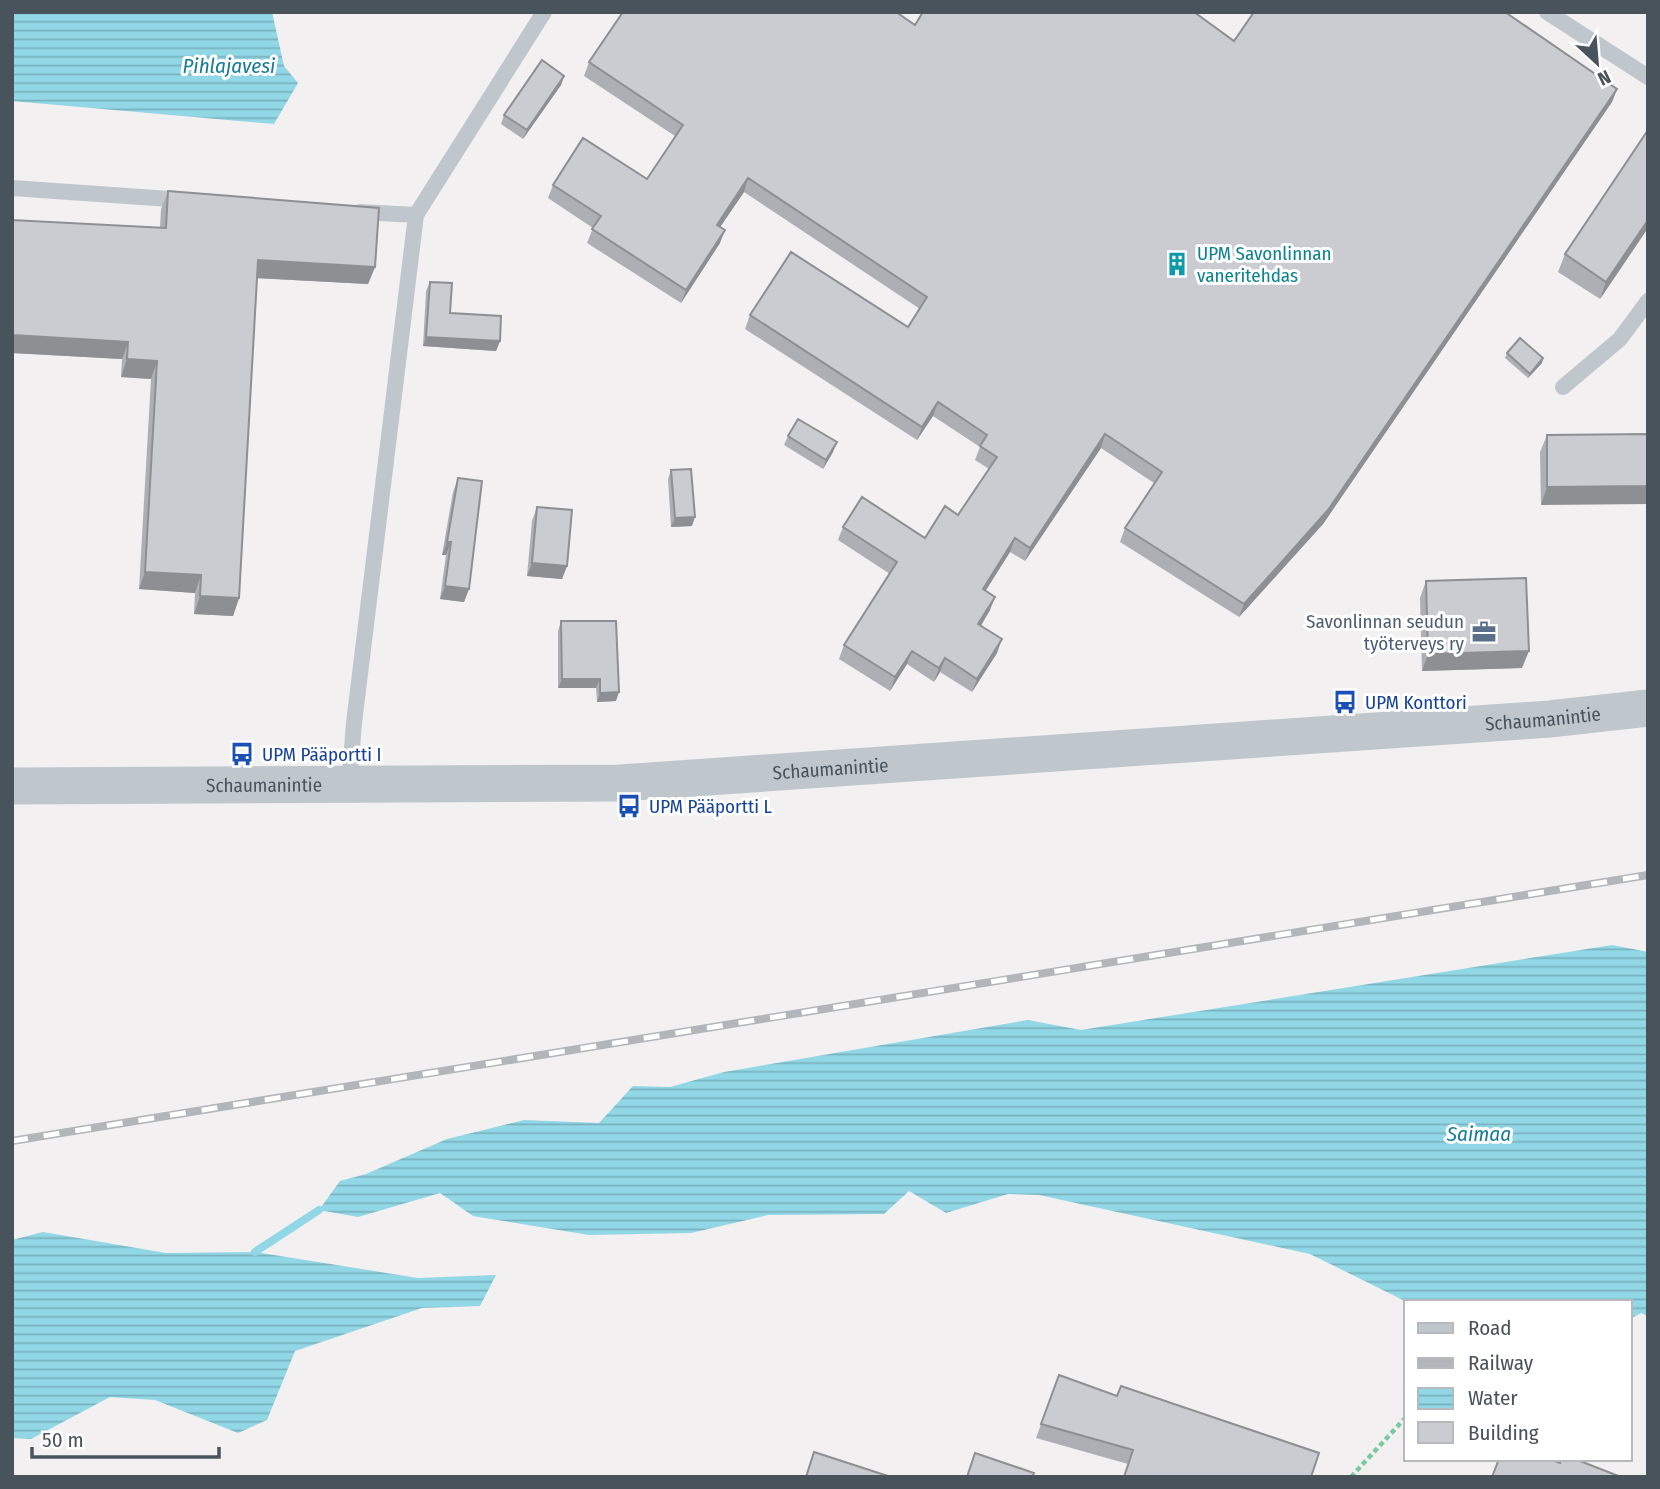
<svg xmlns="http://www.w3.org/2000/svg" width="1660" height="1489" viewBox="0 0 1660 1489" font-family="'Fira Sans Condensed',sans-serif">
	<defs>
		<pattern id="water-rules" width="6" height="5" patternUnits="userSpaceOnUse" patternTransform="scale(1.75)"><rect width="6" height="5" fill="#92d7e6"/><path d="M0 2.5h6" fill="none" stroke="#79b1be"/></pattern>
	</defs>
	<rect width="100%" height="100%" fill="#f2f0f0"/>
	<path fill="url(#water-rules)" d="M12 12H272L284 66 298 83 274 124 12 101Z
		M1612 945 1648 952V1316L1641 1313 1630 1319V1302H1407L1310 1254 1039 1195 1008 1194 946 1213 909 1191 884 1214 768 1215 691 1233 589 1235 473 1216 440 1193 358 1217 319 1210 340 1181 366 1174 447 1139 524 1120 599 1123 633 1086 670 1087 724 1072 1028 1020 1081 1030Z
		M43 1232 166 1253 255 1252 418 1278 496 1275 480 1306 422 1308 295 1351 267 1420 238 1433 155 1400 110 1397 31 1439 12 1438V1240Z"/>
	<g fill="none" stroke-linecap="round" stroke-linejoin="round">
		<path stroke="#92d7e6" stroke-width="8" d="M255 1252 319 1210"/>
		<path stroke="#7cc8a0" stroke-width="4.5" stroke-dasharray="5 3.5" stroke-linecap="butt" d="M1351 1477 1406 1417"/>
		<path stroke="#bfc7cd" stroke-width="16" d="M1547 12 1648 77
			M12 188 184 200
			M416 215 544 12
			M1563 387 1620 339 1648 301
			M349 786 354 723 416 215 360 212"/>
		<path stroke="#bfc7cd" stroke-width="37" id="s1" d="M12 786 620 783 1550 719 1648 708"/>
		<g stroke="#b2b5b9" stroke-width="8">
			<path id="rail" d="M12 1141 1648 875"/>
		</g>
		<use href="#rail" stroke="#fff" stroke-width="5" stroke-dasharray="16" stroke-linecap="butt"/>
	</g>
	<path fill="#aeafb5" d="M915 25 1234 41 1617 89 1612 102 1323 524 1239 617 1120 542 1125 528 1154 483 1101 448 1025 561 1010 552 985 591 990 610 981 626 997 653 972 692 940 672 934 682 907 664 890 691 839 659 844 645 890 574 838 540 843 527 925 538 958 515 989 469 975 460 980 447 933 416 917 440 745 329 750 315 908 327 920 309 744 192 720 227V243L681 303 587 243 593 228 548 198 553 185 647 179 675 136 584 76 589 62Z
		M564 76 561 85 523 139 501 124 504 115Z
		M1648 130V228L1600 299 1558 272 1565 254Z
		M168 191 375 267 368 284 257 278 239 598 233 616 194 614 195 593 139 589 151 379 121 377 122 359 12 353V220L160 228 161 209Z
		M430 282 450 313 500 341 496 351 423 346 426 291Z
		M1507 353 1543 358 1542 363 1528 378 1505 358Z
		M1648 434 1541 505 1540 452 1547 435Z
		M788 436 833 452 823 469 784 445Z
		M671 470 692 526 671 527 668 479Z
		M458 478 469 589 464 602 440 599 446 555H442L453 492Z
		M537 507 567 566 562 579 527 576 532 521Z
		M1426 581 1522 668 1422 671 1420 598Z
		M561 621 616 701 597 702 596 688H558V631Z
		M1059 1375 1311 1477 1128 1464 1036 1438Z"/>
	<path fill="#8d8f93" d="M564 76 561 85 523 139 527 130Z
		M1617 89 1612 102 1323 524 1239 617 1244 604Z
		M748 178 744 192 712 239 717 225Z
		M1648 220V228L1600 299 1606 282Z
		M725 230 720 243 681 303 686 290Z
		M258 260 375 267 368 284 252 278Z
		M12 335 128 342 122 359 12 353Z
		M426 337 500 341 496 351 423 346Z
		M1543 358 1542 363 1528 378 1530 374Z
		M127 359 157 361 151 379 121 377Z
		M938 402 933 416 917 440 922 427Z
		M1105 434 1101 448 1025 561 1030 548Z
		M837 442 833 452 823 469 826 460Z
		M1648 486V504L1541 505 1547 487Z
		M695 517 692 526 671 527 675 518Z
		M1015 538 1010 552 978 603 983 589Z
		M447 542H451L446 555H442Z
		M532 563 567 566 562 579 527 576Z
		M145 572 201 575 195 593 139 589Z
		M445 586 469 589 464 602 440 599Z
		M200 596 239 598 233 616 194 614Z
		M995 597 990 610 973 638 978 624Z
		M1002 639 997 653 972 692 977 679Z
		M912 651 907 664 890 691 895 677Z
		M1529 651 1522 668 1422 671 1428 654Z
		M945 658 940 672 934 682 939 668Z
		M562 679H600L596 688H558Z
		M619 692 616 701 597 702 600 693Z"/>
	<path fill="#caccd2" stroke="#8d8f93" stroke-width="2" d="M623 12H896L915 25 923 12H1194L1234 41 1254 12H1505L1617 89 1328 510 1244 604 1125 528 1162 472 1105 434 1030 548 1015 538 983 589 995 597 978 624 1002 639 977 679 945 658 939 668 912 651 895 677 844 645 897 562 843 527 862 497 925 538 945 506 958 515 997 457 980 446 987 435 938 402 922 427 750 315 791 252 908 327 927 297 748 178 717 225 725 230 686 290 592 229 601 216 553 185 583 138 647 179 683 125 589 62Z
		M542 60 564 76 527 130 504 115Z
		M1648 130V220L1606 282 1565 254Z
		M168 191 379 208 375 267 258 260 239 598 200 596 201 575 145 572 157 361 127 359 128 342 12 335V220L166 228Z
		M430 282 452 283 450 313 501 316 500 341 426 337Z
		M1520 338 1543 358 1530 374 1507 353Z
		M798 419 837 442 826 460 788 436Z
		M1648 434V486L1547 487V435Z
		M691 469 695 517 675 518 671 470Z
		M458 478 482 481 469 589 445 586 451 542H447Z
		M537 507 572 510 567 566 532 563Z
		M1526 578 1529 651 1428 654 1426 581Z
		M561 621H616L619 692 600 693V679H562Z
		M1059 1375 1117 1396 1121 1386 1319 1453 1311 1477H1124L1133 1450 1041 1424Z
		M814 1452 891 1477H806Z
		M975 1453 1034 1473 1032 1477H967Z
		M1499 1459H1549L1560 1463 1561 1459H1575L1621 1477H1492Z"/>
	<defs>
		<g id="building-bare" transform="scale(1.89)"><path d="M-4-6H4V6H1V3H-1V6H-4ZM-2.5-4.3h1.7v1.8h-1.7ZM.8-4.3h1.7v1.8H.8ZM-2.5-1h1.7V.8h-1.7ZM.8-1h1.7V.8H.8Z" fill="#0f9aa8" stroke="#fff" stroke-width="2.5" paint-order="stroke"/></g>
		<g id="office-bare" transform="scale(1.89)"><path d="M-6-3h4V-5.5h4V-3h4V5H-6ZM-1-4.5V-3h2v-1.5ZM-6 0V1H6V0Z" fill="#5c6f8a" stroke="#fff" stroke-width="2.5" paint-order="stroke"/></g>
		<g id="bus-bare" transform="scale(1.89)"><path d="M-5-6H5V4H4V6H2V4H-2V6H-4V4H-5ZM-3.5-4V0h7V-4ZM-3.5 1.2v1.5H-2V1.2ZM2 1.2v1.5H3.5V1.2Z" fill="#1a4fb4" stroke="#fff" stroke-width="2.5" paint-order="stroke"/></g>
	</defs>
	<g fill-rule="evenodd">
		<use href="#building-bare" x="1177" y="264"/>
		<use href="#office-bare" x="1484" y="632"/>
		<use href="#bus-bare" x="1345" y="702"/>
		<use href="#bus-bare" x="242" y="754"/>
		<use href="#bus-bare" x="629" y="806"/>
	</g>
	<g text-anchor="middle" stroke-width="6" stroke-linejoin="round" paint-order="stroke">
		<g font-size="19" fill="#0d838f" stroke="#fff" text-anchor="start">
			<text x="1197" y="260">UPM Savonlinnan<tspan x="1197" dy="22">vaneritehdas</tspan></text>
		</g>
		<g font-size="19" fill="#4e5e75" stroke="#fff" text-anchor="end">
			<text x="1464" y="628">Savonlinnan seudun<tspan x="1464" dy="22">työterveys ry</tspan></text>
		</g>
		<g font-size="19" fill="#164399" stroke="#fff" text-anchor="start">
			<text x="1365" y="709">UPM Konttori</text>
			<text x="262" y="761">UPM Pääportti I</text>
			<text x="649" y="813">UPM Pääportti L</text>
		</g>
		<g font-size="19" fill="#49535c" stroke="#fff">
			<text dy="7" stroke="none"><textPath href="#s1" startOffset="1533">Schaumanintie</textPath></text>
			<text dy="7" stroke="none"><textPath href="#s1" startOffset="819">Schaumanintie</textPath></text>
			<text dy="7" stroke="none"><textPath href="#s1" startOffset="252">Schaumanintie</textPath></text>
		</g>
		<g font-size="21" font-style="italic" fill="#167c93" stroke="#fff">
			<text x="229" y="73">Pihlajavesi</text>
			<text x="1479" y="1141">Saimaa</text>
		</g>
	</g>
	<rect width="1660" height="1489" fill="none" stroke="#49535c" stroke-width="28"/>
	<rect x="1404" y="1300" width="228" height="161" fill="#ffffff" stroke="#b6babe" stroke-width="2"/>
	<rect x="1418" y="1323" width="35" height="10" fill="#bfc7cd" stroke="#b6babe" stroke-width="2"/>
	<text x="1468" y="1335" font-size="21" fill="#49535c">Road</text>
	<rect x="1418" y="1358" width="35" height="10" fill="#b2b5b9" stroke="#b6babe" stroke-width="2"/>
	<text x="1468" y="1370" font-size="21" fill="#49535c">Railway</text>
	<rect x="1418" y="1388" width="35" height="21" fill="url(#water-rules)" stroke="#b6babe" stroke-width="2"/>
	<text x="1468" y="1405" font-size="21" fill="#49535c">Water</text>
	<rect x="1418" y="1422" width="35" height="21" fill="#caccd2" stroke="#b6babe" stroke-width="2"/>
	<text x="1468" y="1440" font-size="21" fill="#49535c">Building</text>
	<g transform="translate(1597 63) rotate(154)" stroke="#ffffff" stroke-width="5" paint-order="stroke">
	<path d="M0-5L12 26L0 18L-12 26Z" fill="#49535c"/>
	<text y="-10" font-size="19" font-weight="bold" text-anchor="middle" fill="#49535c">N</text>
	</g>
	<path d="M32 1447v10h187v-10" fill="none" stroke="#49535c" stroke-width="3.5"/>
	<text x="42" y="1447" font-size="21" fill="#49535c" stroke="#ffffff" stroke-width="5" paint-order="stroke">50 m</text>
</svg>
